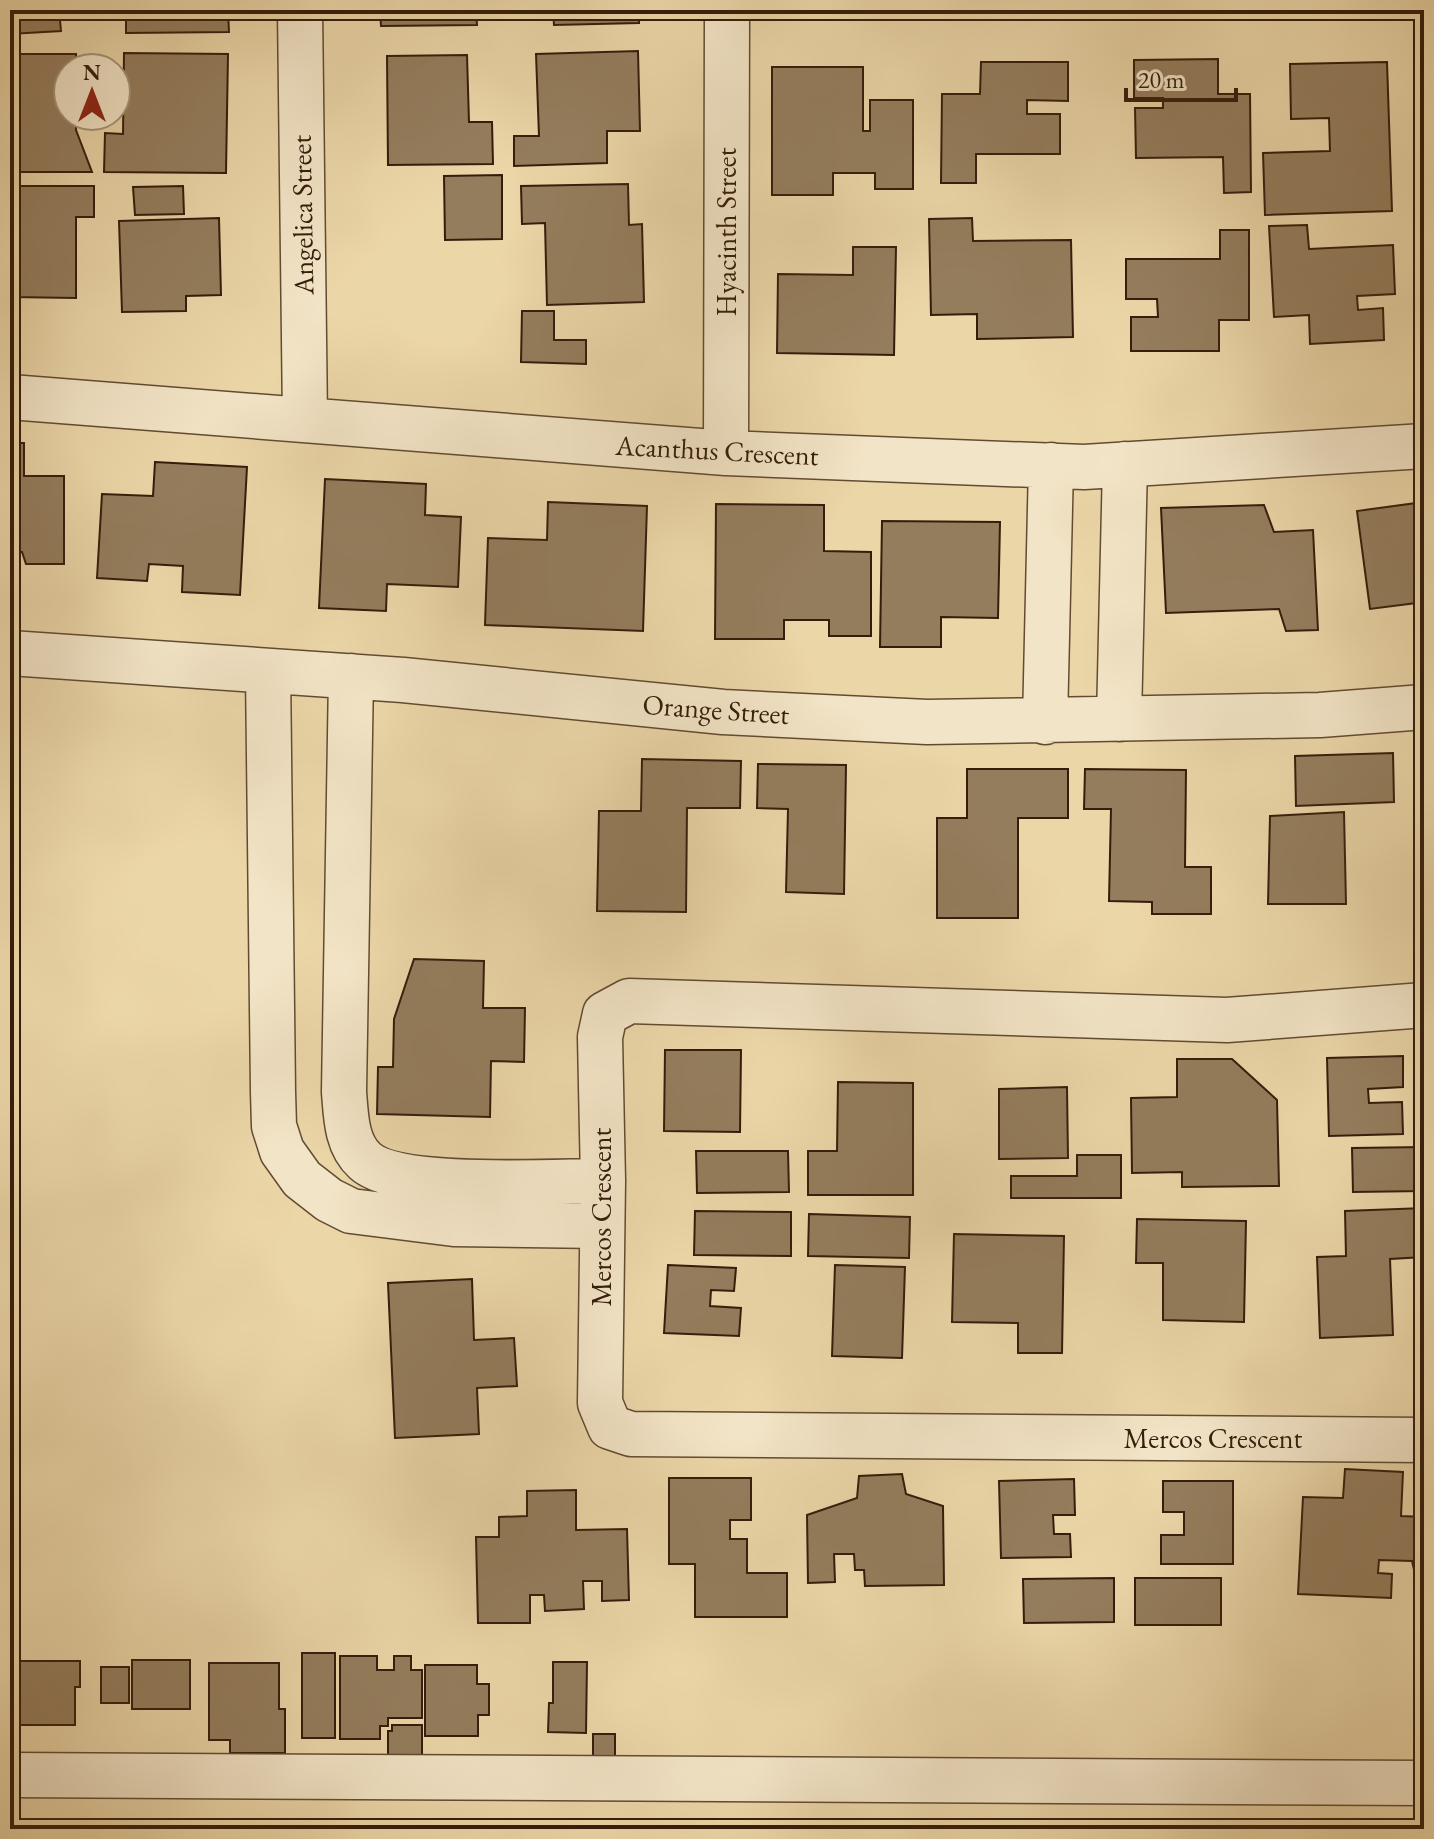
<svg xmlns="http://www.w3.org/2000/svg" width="1434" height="1839" viewBox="0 0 1434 1839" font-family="'EB Garamond',serif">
	<rect width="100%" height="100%" fill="#ebd6a8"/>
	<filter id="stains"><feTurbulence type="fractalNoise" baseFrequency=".0025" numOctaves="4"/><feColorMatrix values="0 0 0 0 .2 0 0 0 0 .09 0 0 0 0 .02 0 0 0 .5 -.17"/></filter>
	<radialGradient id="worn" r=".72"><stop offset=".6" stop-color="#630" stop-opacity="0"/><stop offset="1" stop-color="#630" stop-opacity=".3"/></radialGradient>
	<path fill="#947d5d" stroke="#351d0b" stroke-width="2" d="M10 10H59L61 31 10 34Z
		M126 10H228L229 32 126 33Z
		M380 10H476L477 25 381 26Z
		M553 10H639V23L554 25Z
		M638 51 640 131H607V163L514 166V136H539L536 54Z
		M124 53 228 54 226 173 104 172 105 133 123 134Z
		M10 54H76V68H68V116H76V130L92 172H10Z
		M467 55 469 122H492L493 164 388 165 387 56Z
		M1218 59V94H1250L1251 192 1224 193 1223 157 1136 158 1135 108H1163V98H1134V60Z
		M981 62H1068V101L1027 100V114H1060V154H976V183H941L942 94H980Z
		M1387 62 1392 211 1265 215 1263 153 1330 151 1329 118 1291 119 1290 64Z
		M772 67H863V131H870V100H913V189H875V173H833V195H772Z
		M502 175V239L445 240 444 176Z
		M628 184 629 225 642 224 644 302 547 305 545 223 522 224 521 186Z
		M14 186H94V217H76V298L10 297Z
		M183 186 184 214 135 215 133 187Z
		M219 218 221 295 186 296V311L122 312 119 221Z
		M972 218 973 241 1071 240 1073 337 977 339V314L931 315 929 219Z
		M1307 225 1309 249 1393 245 1395 294 1357 296 1358 310 1383 308 1384 340 1310 344 1309 315 1274 317 1269 226Z
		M1220 230H1249V320H1219V351H1131V317H1158L1157 299H1126V259H1220Z
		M853 247H896L894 355 777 353 778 274 853 275Z
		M522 311H554V340H586V364L521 362Z
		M10 443H24V476H64V564H26L22 552H10Z
		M155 462 247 467 240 595 182 592 183 566 149 564 147 581 97 578 102 494 153 496Z
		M325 479 426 484 425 515 461 517 458 587 387 584 386 611 319 608Z
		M548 502 647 506 643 631 485 625 488 538 547 540Z
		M1424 502V602L1370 609 1357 511Z
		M716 504 824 505V551L871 552V636H829V620H784V639H715Z
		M1264 505 1274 532 1313 530 1318 630 1286 631 1279 609 1166 613 1161 508Z
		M882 521 1000 522 998 618 941 617V647H880Z
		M1420 745H1424V792H1420Z
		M1393 753 1394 802 1296 806 1295 756Z
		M642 759 741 761 740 808H687L686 912 597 911 599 811H641Z
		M758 764 846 765 844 894 786 892 788 809 757 808Z
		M967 769H1068V818H1018V918H937V818H967Z
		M1085 769 1186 770 1185 867H1211V914H1152V902L1109 901 1111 809H1084Z
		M1344 812 1346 904H1268L1270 816Z
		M414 959 484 961 483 1008H525L524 1062 491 1061 490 1117 377 1114 378 1067H393L394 1019Z
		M665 1050H741L740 1132 664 1131Z
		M1403 1056V1087L1368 1089 1369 1103 1402 1102 1403 1134 1329 1136 1327 1058Z
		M1177 1059H1232L1277 1100 1279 1186 1182 1187V1172L1132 1173 1131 1098 1177 1097Z
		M838 1082 913 1083V1195H808V1151H837Z
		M1067 1087 1068 1158 999 1159V1089Z
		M1424 1147V1191L1353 1192 1352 1148Z
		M696 1151H788L789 1192 697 1193Z
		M1077 1155H1121V1198H1011V1176H1077Z
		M1424 1208V1257L1390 1259 1393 1335 1320 1338 1317 1257 1346 1256 1345 1211Z
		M695 1211 791 1212V1256L694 1255Z
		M809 1214 910 1217 909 1258 808 1256Z
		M1137 1219 1246 1221 1244 1322 1163 1320V1263H1136Z
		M954 1234 1064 1236 1062 1353H1018V1323L952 1322Z
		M668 1265 736 1268 734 1291 711 1290 710 1306 741 1308 739 1336 664 1333Z
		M835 1265 905 1267 902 1358 832 1356Z
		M472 1279 474 1340 514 1338 517 1386 477 1388 479 1434 395 1438 388 1283Z
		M1345 1469 1403 1472 1401 1516 1424 1517V1583H1417L1412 1561 1379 1560 1378 1573 1392 1574 1391 1598 1298 1594 1303 1497 1343 1498Z
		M902 1474 906 1494 943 1506 944 1585 865 1586 864 1570H855L854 1554H834L835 1582 808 1583 807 1515 857 1498 859 1476Z
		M669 1478H751V1520H730V1539H747V1573H787V1617H695V1564H669Z
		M1074 1479 1075 1515H1053L1054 1534H1070L1071 1557 1001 1558 999 1481Z
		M1163 1481H1233V1564H1161V1535H1184V1512H1163Z
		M576 1490V1530L627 1529 629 1600 602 1601V1581H583L584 1609 545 1611 544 1595H530V1623H478L476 1537H499V1517L527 1516V1491Z
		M1114 1578V1622L1024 1623 1023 1579Z
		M1135 1578H1221V1625H1135Z
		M302 1653H335V1738H302Z
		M340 1656H377V1670H394V1656H411V1670H422V1718H388V1726H380V1739H340Z
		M132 1660H190V1709H132Z
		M11 1661H80V1687H75V1725H11Z
		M553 1662H587L586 1733 548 1732 549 1703H553Z
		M209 1663H279V1709H285V1753H230V1740H209Z
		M425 1665H477V1684H489V1715H478V1736H425Z
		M101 1667H129V1703H101Z
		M392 1725H422V1755H388V1731H392Z
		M593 1734H615V1759H593Z"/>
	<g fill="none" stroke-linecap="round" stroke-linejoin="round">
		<g stroke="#624b32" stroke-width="47">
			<path id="minor" d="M300 10 305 420
				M10 397 726 453 1084 467 1424 446
				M726 453 727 10
				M10 653 403 680 723 712 927 722 1320 715 1424 707
				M268 671 273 1092 274 1126 282 1151 302 1179 329 1200 351 1211 454 1224 602 1226
				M351 676 344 1092C346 1116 346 1144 365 1161 398 1191 555 1181 603 1181
				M1119 719 1125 464
				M1045 722 1051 465
				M1424 1005 1227 1020 629 1001 605 1014 600 1037 603 1181 600 1403 610 1427 631 1434 1424 1440
				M10 1775 1424 1783"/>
		</g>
		<use href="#minor" stroke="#f2e4c6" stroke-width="44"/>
		<g stroke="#351d0b" stroke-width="9">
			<path id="rail" d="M10 1828 89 1829"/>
		</g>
		<use href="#rail" stroke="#f2e4c6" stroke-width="6" stroke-dasharray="18" stroke-linecap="butt"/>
	</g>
	<g text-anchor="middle" stroke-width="7" stroke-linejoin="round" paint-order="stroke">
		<g font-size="28" fill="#351d0b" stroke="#f2e4c6">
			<text transform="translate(302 215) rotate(-91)" y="10">Angelica Street</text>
			<text transform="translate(726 232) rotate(-90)" y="10">Hyacinth Street</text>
			<text transform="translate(717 450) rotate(3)" y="10">Acanthus Crescent</text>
			<text transform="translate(716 709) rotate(4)" y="10">Orange Street</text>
			<text transform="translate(601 1217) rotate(-90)" y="10">Mercos Crescent</text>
			<text x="1213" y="1448">Mercos Crescent</text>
		</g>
	</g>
	<rect width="1434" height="1839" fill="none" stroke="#ebd6a8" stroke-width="40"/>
	<rect x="12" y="12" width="1410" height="1815" fill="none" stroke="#351d0b" stroke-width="4"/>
	<rect x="20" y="20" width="1394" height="1799" fill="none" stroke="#351d0b" stroke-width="2"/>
	<g transform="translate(92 92)"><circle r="38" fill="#f2e4c6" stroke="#a6947b" stroke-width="2"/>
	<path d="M0-6L14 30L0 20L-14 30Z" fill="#8f2418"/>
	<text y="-12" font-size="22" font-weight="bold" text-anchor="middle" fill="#351d0b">N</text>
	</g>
	<path d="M1126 88v12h110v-12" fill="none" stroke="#351d0b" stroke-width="4"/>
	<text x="1138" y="88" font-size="24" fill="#351d0b" stroke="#f2e4c6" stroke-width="6" paint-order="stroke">20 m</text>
	<rect width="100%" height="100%" filter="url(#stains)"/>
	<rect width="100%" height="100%" fill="url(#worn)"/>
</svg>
